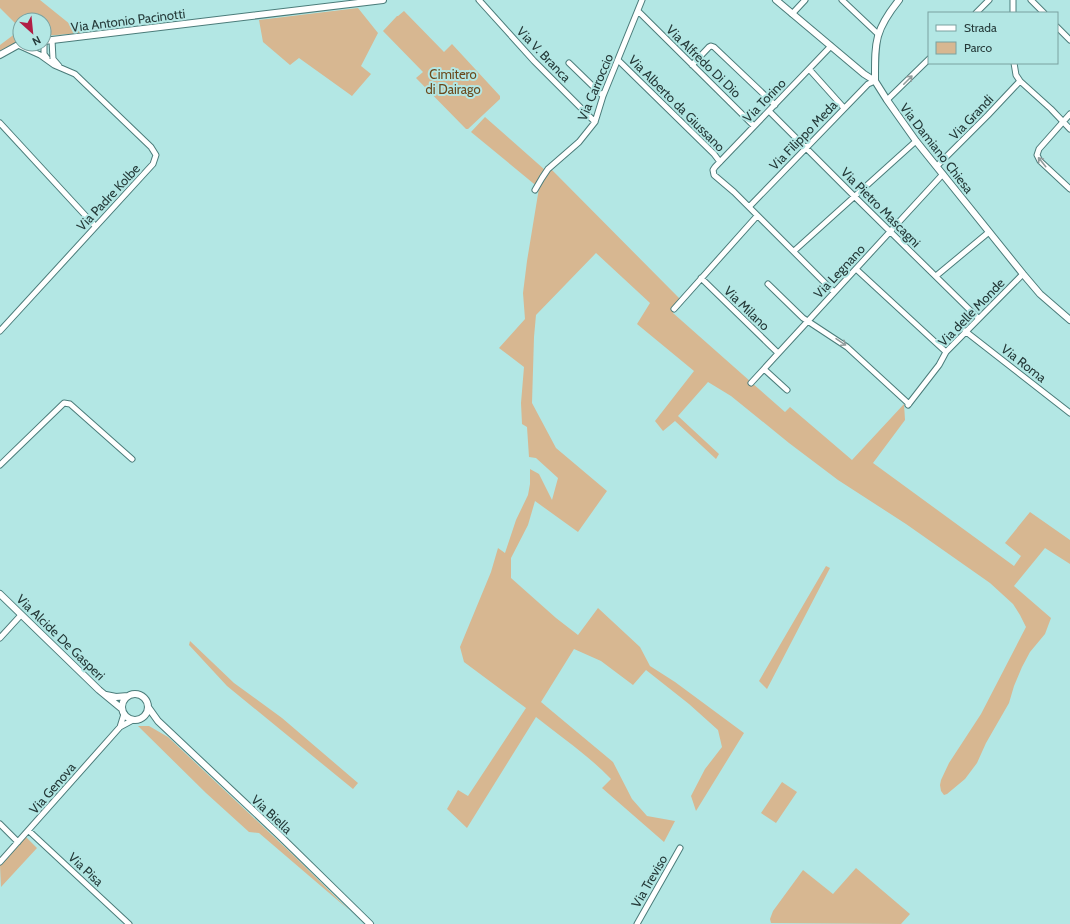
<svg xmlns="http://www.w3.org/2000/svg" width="1070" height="924" viewBox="0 0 1070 924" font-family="Cabin,sans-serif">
	<rect width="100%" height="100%" fill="#b3e7e4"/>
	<path fill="#d7b791" d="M0 0H40L81 33 44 36V20H20V28L0 8Z
		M358 8 378 33 361 66 371 74 352 96 299 58 290 65 263 42 259 20Z
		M404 11 444 52 452 44 500 96V99L468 129H466L416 78 423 72 383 31 397 16H398Z
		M20 30V41L0 51V45Z
		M485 117 545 170 551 169 680 299 676 302 673 313 785 412 790 407 852 460 904 404 905 420 873 463 1014 566 1021 556 1005 543 1030 512 1070 540V564L1045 548 1014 586 1051 618 1045 634 1030 652 1022 667 1014 686 1009 703 986 743 977 763 965 779 947 794 944 795 941 791 940 785 941 780 949 763 981 714 1026 627 1020 615 1013 604 990 583 906 524 838 480 789 443 731 396 708 382 678 416 719 454 716 459 675 421 663 431 655 421 694 371 637 324 650 303 596 253 536 315 534 337 532 403 556 448 607 491 578 532 535 501 528 525 511 558V578L556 618 578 635 598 608 640 647 650 666 675 682 744 733 696 811 691 796 705 769 722 747 718 730 689 704 646 670 633 685 601 661 574 649 541 702 613 762 632 799 647 816 675 821 664 842 602 788 611 779C588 755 561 737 536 717L467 828 447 809 458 790 468 796 526 708 464 662 460 647 491 572 498 548 505 553 516 520 528 495 530 484V469L539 474 552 500 558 478 536 458 529 457 527 427 522 424 521 403 524 367 499 348 525 319 523 293 527 261 539 188 471 132Z
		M826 566 830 568 767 689 759 681Z
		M190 641 234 683 282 718 358 783 353 789 227 686 189 645Z
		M138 726H149L168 737 290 852 349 910 259 833 249 832 206 793Z
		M782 782 797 792 776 823 761 813Z
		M26 837 37 848 1 887 0 865Z
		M856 868 910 914 901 924 771 923 770 919 773 911 803 870 833 894Z"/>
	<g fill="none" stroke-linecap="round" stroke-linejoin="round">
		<g stroke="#4b7c7a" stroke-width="7">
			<path id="minor" d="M479 0 534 61 595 122
				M842 0 878 34
				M1031 0 1044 13
				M638 11 754 126
				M976 13 989 0
				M1013 13V0
				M792 14 805 0
				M1057 27 1070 40
				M52 40 53 59 59 66
				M44 44V54L47 58
				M831 46 715 167 713 170 714 175 734 192 834 292
				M618 60 714 154 720 162
				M569 63 603 96
				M1014 63 1016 75 1020 81 1051 109 1070 129
				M692 65 709 47 711 46 714 47 775 105
				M809 69 844 108
				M887 100 929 59
				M769 111 855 197 978 318
				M1070 114 1039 149 1037 155 1040 161 1070 189
				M0 123 95 226
				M937 166 988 115 1020 81
				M535 190 542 178 548 169 579 142 595 122 603 96 642 0
				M749 207 868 84 875 81
				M794 251 916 141
				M856 269 946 352
				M936 276 989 232
				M701 278 778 353
				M768 284 803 318 847 347 909 404
				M674 309 757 216
				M0 331 153 164 156 155 151 147 75 74 54 65 40 55 18 45
				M965 331 1070 413
				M764 369 787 390
				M751 383 943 174
				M908 405 939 365 946 352 1023 274
				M0 465 64 403 70 404 132 459
				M0 638 21 615
				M120 727 124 714
				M0 824 18 842
				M29 831 129 924
				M0 862 120 727 133 720
				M637 924 680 848"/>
		</g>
		<g stroke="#4b7c7a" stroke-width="8">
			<path id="tertiary" d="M776 0 864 74 875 81 887 100 916 141 1023 274 1040 294 1070 320
				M44 41 383 0
				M0 55 18 45 24 44
				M875 81C875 42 874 31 899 0
				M0 594 99 690 122 709
				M122 707a13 13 0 1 1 26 0a13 13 0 1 1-26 0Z
				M106 695 116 697 128 696
				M148 707 158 721 279 835 370 924"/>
		</g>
		<use href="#minor" stroke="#fff" stroke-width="5"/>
		<use href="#tertiary" stroke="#fff" stroke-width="6"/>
	</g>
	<defs><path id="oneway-shaft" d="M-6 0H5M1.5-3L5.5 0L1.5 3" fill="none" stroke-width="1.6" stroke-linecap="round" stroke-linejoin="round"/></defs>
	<g stroke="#929c9c">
		<use href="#oneway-shaft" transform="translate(908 80) rotate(-45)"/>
		<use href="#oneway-shaft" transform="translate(1042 162) rotate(-129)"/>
		<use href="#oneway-shaft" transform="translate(841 342) rotate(34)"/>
	</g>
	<g text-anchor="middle" stroke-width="4" stroke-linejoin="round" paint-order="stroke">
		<g font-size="13" fill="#253a39" stroke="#b3e7e4">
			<text transform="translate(128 20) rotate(-7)" y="5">Via Antonio Pacinotti</text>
			<text transform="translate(544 54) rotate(46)" y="5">Via V. Branca</text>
			<text transform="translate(704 61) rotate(44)" y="5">Via Alfredo Di Dio</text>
			<text transform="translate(595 87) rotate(-67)" y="5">Via Carroccio</text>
			<text transform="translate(764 100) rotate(-46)" y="5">Via Torino</text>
			<text transform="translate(677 103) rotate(45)" y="5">Via Alberto da Giussano</text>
			<text transform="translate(971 117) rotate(-46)" y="5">Via Grandi</text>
			<text transform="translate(803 135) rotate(-46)" y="5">Via Filippo Meda</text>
			<text transform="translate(937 148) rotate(52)" y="5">Via Damiano Chiesa</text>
			<text transform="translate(108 197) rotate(-47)" y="5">Via Padre Kolbe</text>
			<text transform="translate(881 207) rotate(45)" y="5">Via Pietro Mascagni</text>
			<text transform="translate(839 271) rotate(-47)" y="5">Via Legnano</text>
			<text transform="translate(747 308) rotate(44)" y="5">Via Milano</text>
			<text transform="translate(971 312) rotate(-46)" y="5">Via delle Monde</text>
			<text transform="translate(1024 363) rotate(38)" y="5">Via Roma</text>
			<text transform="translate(61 637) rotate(44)" y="5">Via Alcide De Gasperi</text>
			<text transform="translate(52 788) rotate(-49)" y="5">Via Genova</text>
			<text transform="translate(272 814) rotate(43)" y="5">Via Biella</text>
			<text transform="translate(86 869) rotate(43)" y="5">Via Pisa</text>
			<text transform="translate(649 881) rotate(-60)" y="5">Via Treviso</text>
		</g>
		<g font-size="13" fill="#6a491c" stroke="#b3e7e4">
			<text x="453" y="79">Cimitero<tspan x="453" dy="15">di Dairago</tspan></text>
		</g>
	</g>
	<rect x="928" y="12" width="130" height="52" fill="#b3e7e4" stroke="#7aa2a0"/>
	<rect x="936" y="25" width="20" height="6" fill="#ffffff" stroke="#7aa2a0"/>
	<text x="964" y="32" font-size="12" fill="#253a39">Strada</text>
	<rect x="936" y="42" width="20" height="12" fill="#d7b791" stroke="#7aa2a0"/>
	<text x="964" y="52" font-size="12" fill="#253a39">Parco</text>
	<g transform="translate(32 32) rotate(153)"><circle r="19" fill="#b3e7e4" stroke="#7aa2a0"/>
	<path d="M0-3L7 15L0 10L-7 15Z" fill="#b11e45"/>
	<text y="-6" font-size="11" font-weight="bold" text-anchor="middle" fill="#253a39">N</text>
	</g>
</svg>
